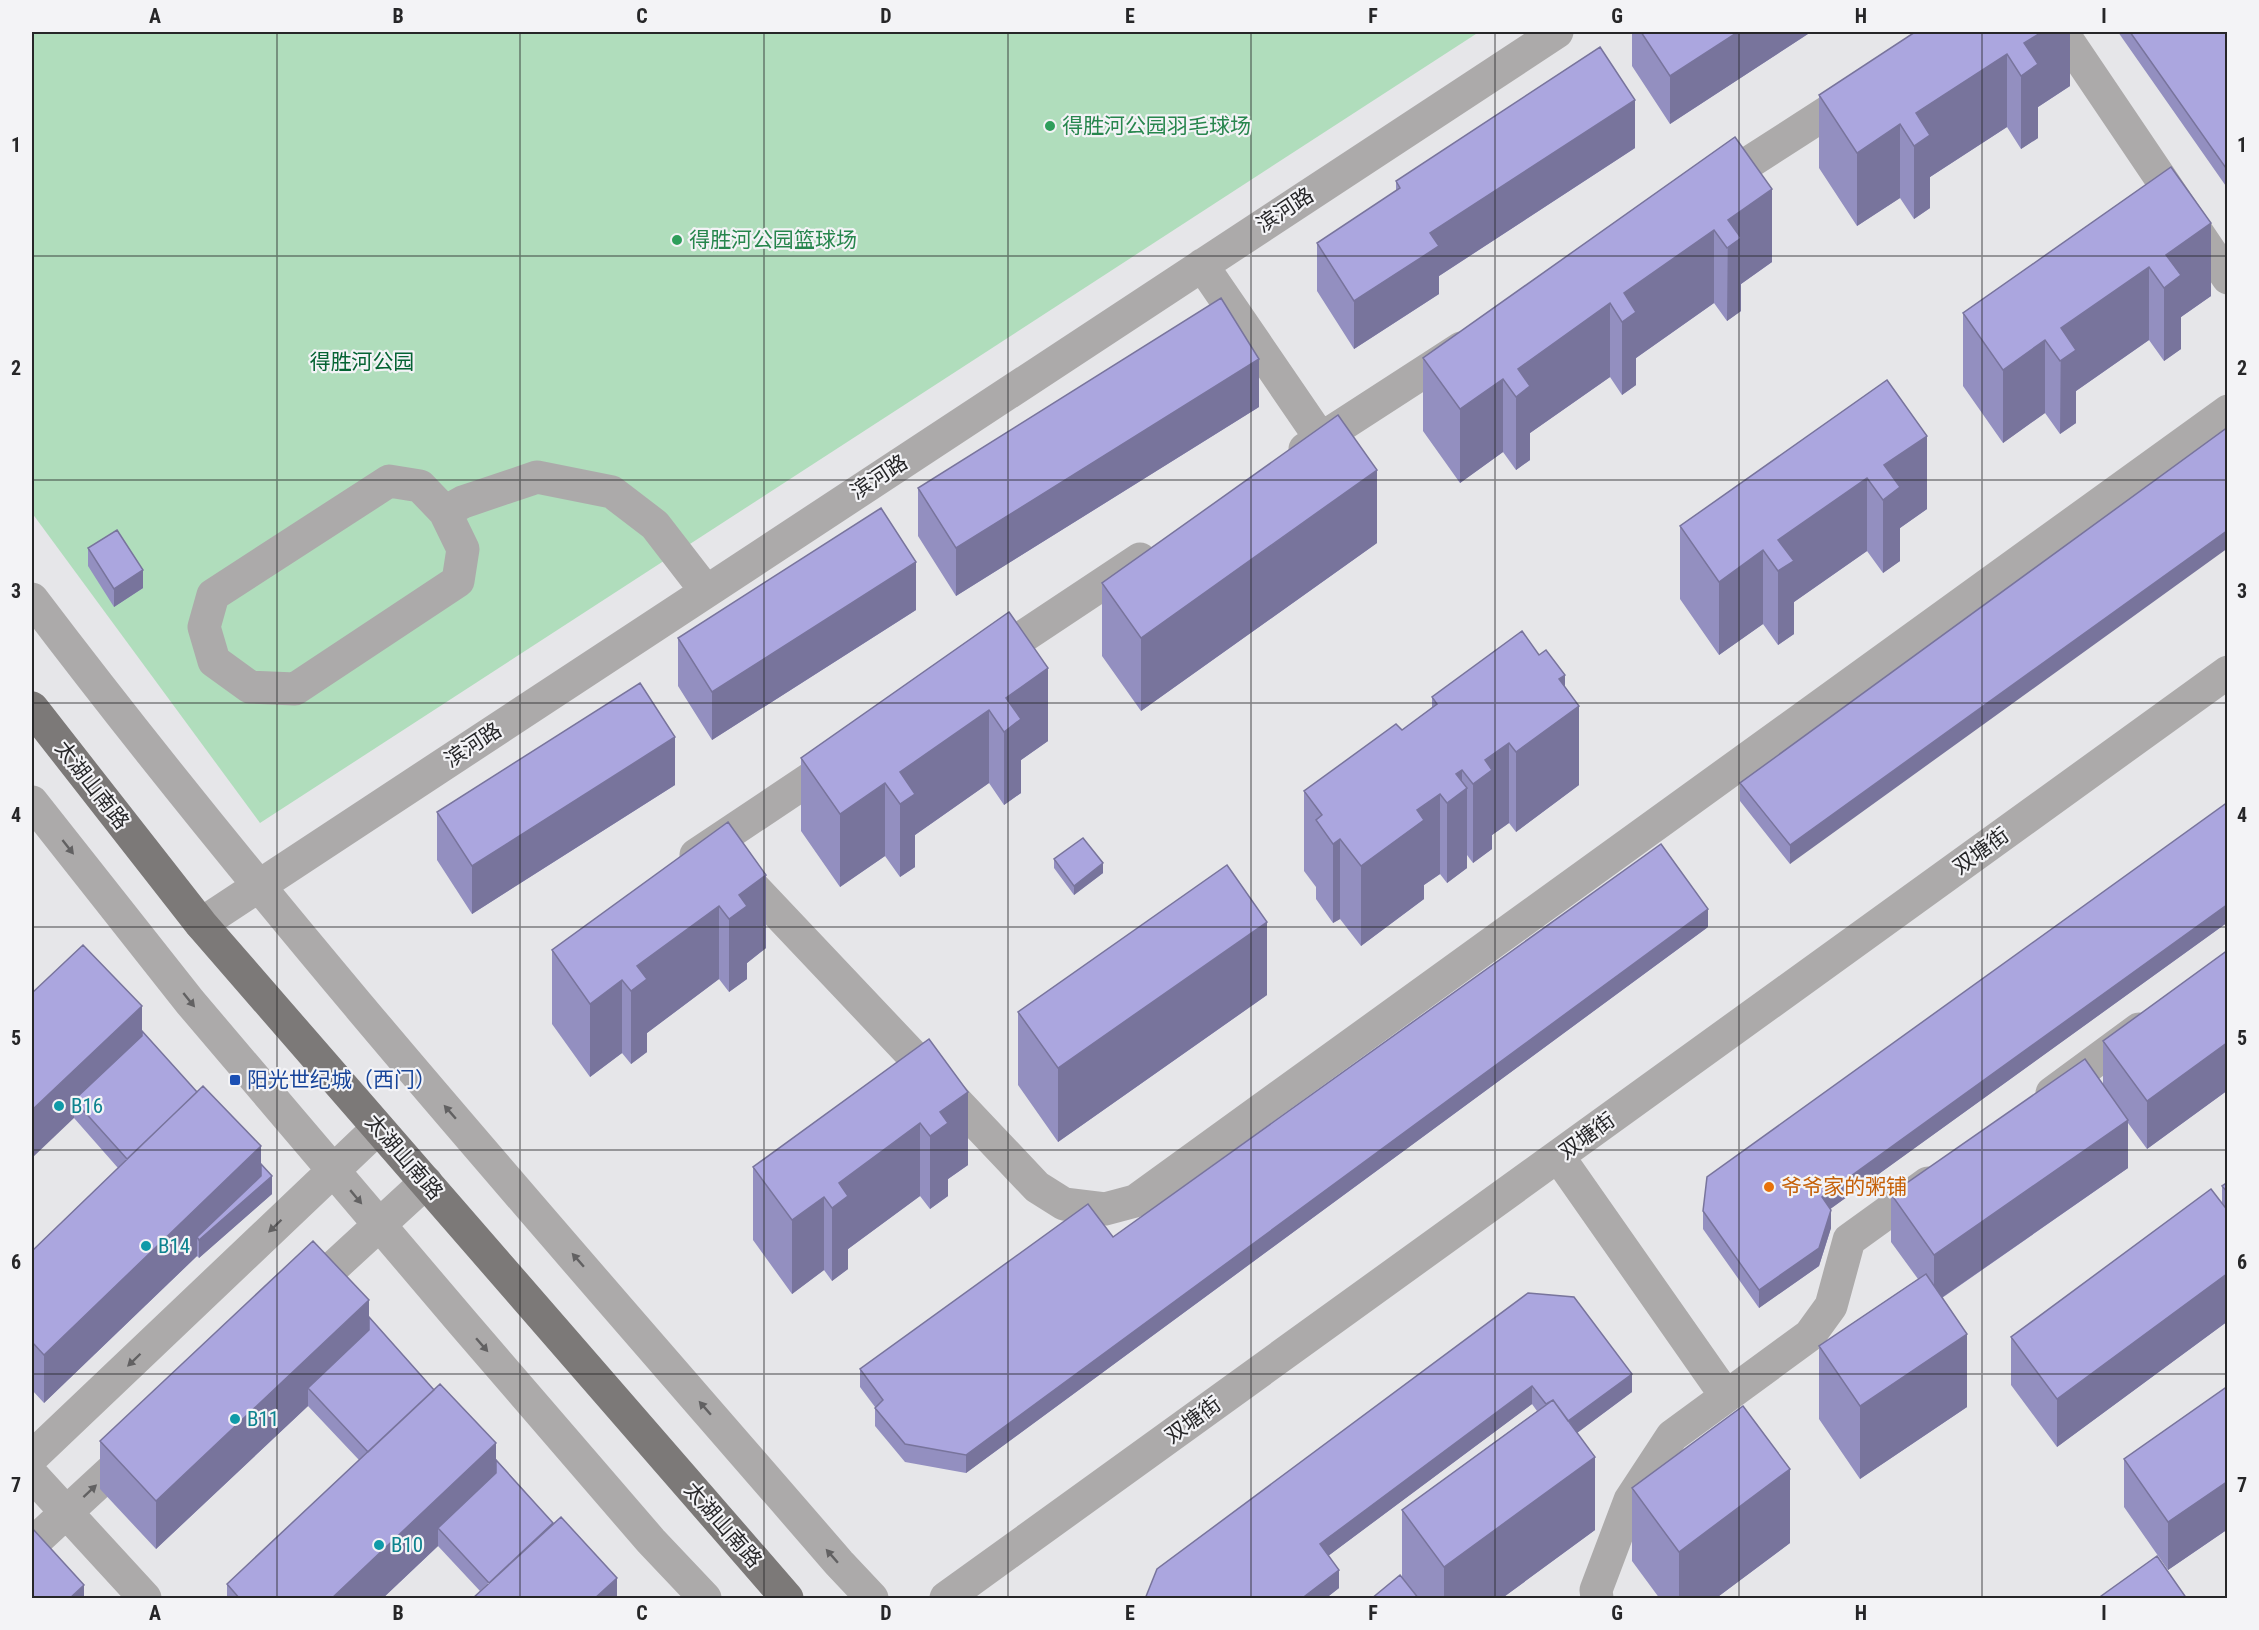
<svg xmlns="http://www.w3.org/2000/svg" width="2259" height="1630" viewBox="0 0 2259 1630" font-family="'Roboto Condensed','Noto Sans SC',sans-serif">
	<rect width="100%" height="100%" fill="#e6e6e9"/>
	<path fill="#b0ddbc" d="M32 32H1479L260 823 32 513Z"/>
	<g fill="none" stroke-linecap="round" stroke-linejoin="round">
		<path stroke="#acaaaa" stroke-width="33" d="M2062 32 2228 278
			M1714 185 1857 93
			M1202 265 1321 439
			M1305 449 1461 348
			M445 512 463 549 458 581 295 689 250 687 214 661 204 627 213 595 389 481 420 486 445 512 463 502 537 477 612 492 655 525 706 591
			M32 599C285 933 565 1246 839 1563L872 1598
			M988 660 1140 559
			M32 802 190 1002 463 1323 651 1541 705 1598
			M696 855 838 760
			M736 869 1037 1187 1064 1204 1105 1209 1135 1201 2228 411
			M201 924 1557 32
			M2052 1093 2139 1029
			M1558 1156 1726 1396
			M302 1296 426 1182
			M32 1457 378 1128
			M32 1475 145 1598
			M32 1544 134 1450
			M946 1598 2228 672
			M1597 1598 1596 1590 1630 1500 1672 1436 1810 1335 1831 1306 1849 1240 1928 1183"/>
		<path stroke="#7c7978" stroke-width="33" d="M32 708 201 924 787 1598"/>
	</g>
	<path fill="#938fc0" d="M1632 32H1811L1670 124 1632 66Z
		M2070 32V86L2038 107V138L2021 149 2007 127 1930 177V208L1914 219 1900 198 1857 226 1819 168V95Z
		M2118 32H2228V189Z
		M1735 137 1772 262 1741 284V311L1727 321 1714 303 1636 358V385L1622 395 1610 377 1530 433V460L1516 470 1503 452 1460 483 1423 431V358Z
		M1635 148 1439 276V294L1354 349 1317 291V243L1396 191V181Z
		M2171 167 2211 296 2181 317V349L2164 361 2149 340 2076 391V423L2060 434 2045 413 2003 443 1963 386V313Z
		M1887 380 1927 509 1900 528V561L1883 573 1867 551 1794 602V634L1778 645 1763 624 1719 655 1680 599V526Z
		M1259 407 956 596 918 536V488Z
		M2228 427 1790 864 1740 801V783Z
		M1377 543 1141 711 1102 656V583Z
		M88 548 143 588 114 607 88 566Z
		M916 610 712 740 678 686V638Z
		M1009 612 1048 741 1021 760V793L1004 805 989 783 915 835V867L900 877 885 856 840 887 801 831V758Z
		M1539 655 1565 686 1579 785 1516 832 1509 823 1492 835V849L1473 863 1467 855V868L1447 883 1440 874 1424 885V899L1361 946 1340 919 1333 923 1316 899V887L1304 871V791L1402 730 1432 708V697Z
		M675 785 472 914 437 860V812Z
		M2228 802V922L1830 1209 1831 1228 1819 1266 1759 1308 1703 1229V1211Z
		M728 822 766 948 747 963V979L729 992 719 979 647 1033V1052L631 1064 622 1053 590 1077 552 1024V950Z
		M1054 859 1103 873 1074 895 1054 868Z
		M1708 927 966 1473 905 1462 875 1426V1407L860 1387V1369Z
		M2228 950V1090L2147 1149 2128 1123V1168L1942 1298 1967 1407 1860 1479 1819 1419V1346L1918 1279 1891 1242V1194L2103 1085V1041Z
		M32 993 142 1031 261 1164 272 1194 199 1258 197 1256 44 1403 32 1390V1251L118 1168 74 1118Z
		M1267 995 1058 1142 1018 1085V1012Z
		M929 1039 968 1165 948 1179V1196L930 1209 920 1196 848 1249V1269L832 1281 824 1270 792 1294 753 1240V1167Z
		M2228 1182V1321L2057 1447 2011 1385V1337L2222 1204V1186Z
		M1528 1293 1632 1392 1577 1433 1595 1530 1501 1599H1371L1402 1577V1510L1537 1411 1532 1404 1328 1556 1339 1588 1325 1599H1145Z
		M369 1317 553 1523 480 1591 438 1546 382 1599H227V1584L359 1460 308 1406 156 1549 100 1489V1441Z
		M2228 1386V1529L2168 1570 2124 1507V1459Z
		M1632 1488 1790 1543 1715 1599H1660L1632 1561Z"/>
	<path fill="#78749c" d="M1738 32H1811L1670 124V76Z
		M2042 32H2070V86L2038 107V138L2021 149V76L2024 43Z
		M2007 54V127L1930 177V208L1914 219V146L1916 113Z
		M1635 100V148L1439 276V294L1354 349V301L1430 233Z
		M1900 124V198L1857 226V153Z
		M1772 189V262L1741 284V311L1727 321 1728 220Z
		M2211 223V296L2181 317V349L2164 361V288L2166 255Z
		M1714 230V303L1636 358V385L1622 395V322L1624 293Z
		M2149 267V340L2076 391V423L2060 434 2061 328Z
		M1610 303V377L1530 433V460L1516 470V397L1518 369Z
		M2045 340V413L2003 443V370Z
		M1259 359V407L956 596V548Z
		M1503 379V452L1460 483V409Z
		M1927 436V509L1900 528V561L1883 573V500L1884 465Z
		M1377 470V543L1141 711V638Z
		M1867 478V551L1794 602V634L1778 645V540Z
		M2228 530V548L1790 864V845Z
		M1763 550V624L1719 655V582Z
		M916 562V610L712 740V692Z
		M143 570V588L114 607V589Z
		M1048 668V741L1021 760V793L1004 805V732L1006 698Z
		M1565 675V716L1579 706V785L1516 832V752L1559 679Z
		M989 710V783L915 835V867L900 877V772Z
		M675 737V785L472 914V866Z
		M1509 743V823L1492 835V849L1473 863V784L1485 760Z
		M1462 770V792L1467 788V868L1447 883V803L1456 774Z
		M885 783V856L840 887V814Z
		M1440 794V874L1424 885V899L1361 946V866L1417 810Z
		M1340 839V919L1333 923V844Z
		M1103 863V873L1074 895V886Z
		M766 875V948L747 963V979L729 992V919L739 895Z
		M2228 904V922L1822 1215V1197Z
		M719 906V979L647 1033V1052L631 1064V991L637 966Z
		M1708 909V927L966 1473V1455Z
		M1267 922V995L1058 1142V1068Z
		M622 980V1053L590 1077V1004Z
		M142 1006V1054L74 1100V1118L32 1158V1110Z
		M2228 1042V1090L2147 1149V1101Z
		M968 1092V1165L948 1179V1196L930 1209V1136L940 1112Z
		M2128 1120V1168L1934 1303V1255Z
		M920 1123V1196L848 1249V1269L832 1281V1208L839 1183Z
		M261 1146V1186L272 1176V1194L199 1258V1240L197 1237V1256L44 1403V1355Z
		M824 1197V1270L792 1294V1220Z
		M1831 1210V1228L1819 1266 1759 1308V1290Z
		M2228 1273V1321L2057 1447V1399Z
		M369 1300V1348L308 1388V1406L156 1549V1501Z
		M1967 1334V1407L1860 1479V1406Z
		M1632 1374V1392L1562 1444V1426Z
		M1532 1386V1404L1320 1562V1544Z
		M496 1443V1491L438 1528V1546L382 1599H331Z
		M1595 1457V1530L1501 1599H1444V1567Z
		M1790 1469V1543L1715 1599H1679V1552Z
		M2228 1481V1529L2168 1570V1522Z
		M1339 1570V1588L1325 1599H1301Z
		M617 1578V1599H594Z
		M84 1585V1599H69Z"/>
	<path fill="#aba6df" stroke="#78749c" stroke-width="1.5" d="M1641 32H1738L1670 76Z
		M1915 32H2042L2024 43 2038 64 2021 76 2007 54 1916 113 1930 135 1914 146 1900 124 1857 153 1819 95Z
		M2130 32H2228V171Z
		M1600 47 1635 100 1430 233 1439 246 1354 301 1317 243 1400 188 1396 181Z
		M1735 137 1772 189 1728 220 1741 238 1727 248 1714 230 1624 293 1636 312 1622 322 1610 303 1518 369 1530 386 1516 397 1503 379 1460 409 1423 358Z
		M2171 167 2211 223 2166 255 2181 275 2164 288 2149 267 2061 328 2076 350 2060 361 2045 340 2003 370 1963 313Z
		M1221 298 1259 359 956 548 918 488Z
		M1887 380 1927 436 1884 465 1900 487 1883 500 1867 478 1778 540 1794 561 1778 571 1763 550 1719 582 1680 526Z
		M1338 415 1377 470 1141 638 1102 583Z
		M2228 427V530L1790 845 1740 783Z
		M881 508 916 562 712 692 678 638Z
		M117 530 143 570 114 589 88 548Z
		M1009 612 1048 668 1006 698 1021 719 1004 732 989 710 900 772 915 794 900 804 885 783 840 814 801 758Z
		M1522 631 1539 655 1546 650 1565 675 1559 679 1579 706 1516 752 1509 743 1485 760 1492 770 1473 784 1462 770 1456 774 1467 788 1447 803 1440 794 1417 810 1424 820 1361 866 1340 839 1333 844 1316 820 1322 815 1304 791 1396 724 1402 730 1437 704 1432 697Z
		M640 683 675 737 472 866 437 812Z
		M2228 802V904L1822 1197 1831 1210 1819 1248 1759 1290 1703 1211 1707 1177Z
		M728 822 766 875 739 895 747 906 729 919 719 906 637 966 647 979 631 991 622 980 590 1004 552 950Z
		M1083 838 1103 863 1074 886 1054 859Z
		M1661 844 1708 909 966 1455 905 1444 875 1408 883 1400 860 1369 1088 1204 1113 1237Z
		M1227 865 1267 922 1058 1068 1018 1012Z
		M83 945 142 1006 32 1110V993Z
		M2228 950V1042L2147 1101 2103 1041Z
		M142 1031 197 1092 127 1159 74 1100 142 1036Z
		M929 1039 968 1092 940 1112 948 1123 930 1136 920 1123 839 1183 848 1196 832 1208 824 1197 792 1220 753 1167Z
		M2085 1059 2128 1120 1934 1255 1891 1194Z
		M203 1086 261 1146 44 1355 32 1342V1251Z
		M261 1164 272 1176 199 1240 197 1237 261 1176Z
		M2228 1182V1193L2222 1186Z
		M2211 1189 2228 1211V1273L2057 1399 2011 1337Z
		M313 1241 369 1300 156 1501 100 1441Z
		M1926 1274 1967 1334 1860 1406 1819 1346Z
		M1528 1293 1574 1297 1632 1374 1568 1421 1553 1400 1546 1404 1532 1386 1320 1544 1339 1570 1301 1599H1145L1157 1569Z
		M369 1317 434 1390 368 1452 308 1388 369 1330Z
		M440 1384 496 1443 331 1599H240L227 1584Z
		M2228 1386V1481L2168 1522 2124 1459Z
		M1553 1400 1595 1457 1444 1567 1402 1510Z
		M1743 1406 1790 1469 1679 1552 1632 1488Z
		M496 1460 553 1523 489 1583 438 1528 496 1473Z
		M561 1517 617 1578 594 1599H472Z
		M32 1528 84 1585 69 1599H32Z
		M2157 1556 2187 1599H2097Z
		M1400 1575 1419 1599H1371Z"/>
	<defs><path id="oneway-solid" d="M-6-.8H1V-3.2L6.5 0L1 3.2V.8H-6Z" transform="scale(1.5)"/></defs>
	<g fill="#626162">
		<use href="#oneway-solid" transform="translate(68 847) rotate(52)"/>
		<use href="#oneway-solid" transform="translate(189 1000) rotate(51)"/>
		<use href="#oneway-solid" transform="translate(450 1112) rotate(-131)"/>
		<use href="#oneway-solid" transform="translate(356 1197) rotate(50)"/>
		<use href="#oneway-solid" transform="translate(275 1226) rotate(136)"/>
		<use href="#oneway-solid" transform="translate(578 1260) rotate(-131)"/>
		<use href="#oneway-solid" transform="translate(482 1345) rotate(49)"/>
		<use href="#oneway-solid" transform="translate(134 1360) rotate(136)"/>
		<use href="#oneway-solid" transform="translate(705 1408) rotate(-131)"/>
		<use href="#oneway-solid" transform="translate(90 1491) rotate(-43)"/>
		<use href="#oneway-solid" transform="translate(832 1556) rotate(-131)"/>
	</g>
	<path fill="none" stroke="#262628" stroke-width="1.5" stroke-opacity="0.55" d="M277 32V1598M520 32V1598M764 32V1598M1008 32V1598M1251 32V1598M1495 32V1598M1739 32V1598M1982 32V1598M32 256H2228M32 480H2228M32 703H2228M32 927H2228M32 1150H2228M32 1374H2228"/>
	<g fill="#2e9e5b" stroke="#f3f3f6" stroke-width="2">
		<circle cx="1050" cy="126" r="6"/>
		<circle cx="677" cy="240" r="6"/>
	</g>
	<rect fill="#1a4fb4" stroke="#f3f3f6" stroke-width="2" x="229" y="1074" width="12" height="12" rx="3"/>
	<g fill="#0f9aa8" stroke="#f3f3f6" stroke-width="2">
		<circle cx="59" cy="1106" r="6"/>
		<circle cx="146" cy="1246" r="6"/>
		<circle cx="235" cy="1419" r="6"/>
		<circle cx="379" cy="1545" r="6"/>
	</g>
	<circle fill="#e8710a" stroke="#f3f3f6" stroke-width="2" cx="1769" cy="1187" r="6"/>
	<g text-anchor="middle" stroke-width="4.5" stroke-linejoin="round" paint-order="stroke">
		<g font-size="21" fill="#27864d" stroke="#f3f3f6" text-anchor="start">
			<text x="1062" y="133">得胜河公园羽毛球场</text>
			<text x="689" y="247">得胜河公园篮球场</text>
		</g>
		<g font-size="21" fill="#262628" stroke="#f3f3f6">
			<text transform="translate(1285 210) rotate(-33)" y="7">滨河路</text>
			<text transform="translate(879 477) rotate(-33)" y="7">滨河路</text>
			<text transform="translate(473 745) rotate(-33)" y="7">滨河路</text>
			<text transform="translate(92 785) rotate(52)" y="7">太湖山南路</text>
			<text transform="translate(1981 851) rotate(-36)" y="7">双塘街</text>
			<text transform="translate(1587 1136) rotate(-36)" y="7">双塘街</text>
			<text transform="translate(404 1157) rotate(49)" y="7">太湖山南路</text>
			<text transform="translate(1193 1420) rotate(-36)" y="7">双塘街</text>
			<text transform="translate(723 1525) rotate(49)" y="7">太湖山南路</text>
		</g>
		<g font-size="21" fill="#056333" stroke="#f3f3f6">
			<text x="362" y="369">得胜河公园</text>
		</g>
		<g font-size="21" fill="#164399" stroke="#f3f3f6" text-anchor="start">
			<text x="247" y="1087">阳光世纪城（西门）</text>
		</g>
		<g font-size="21" fill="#0d838f" stroke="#f3f3f6" text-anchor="start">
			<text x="71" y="1113">B16</text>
			<text x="158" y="1253">B14</text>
			<text x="247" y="1426">B11</text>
			<text x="391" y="1552">B10</text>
		</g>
		<g font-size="21" fill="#c56008" stroke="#f3f3f6" text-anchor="start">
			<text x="1781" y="1194">爷爷家的粥铺</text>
		</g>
	</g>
	<rect width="2259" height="1630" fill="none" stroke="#f3f3f6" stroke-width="66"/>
	<rect x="33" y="33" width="2193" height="1564" fill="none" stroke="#262628" stroke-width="2"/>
	<g font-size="20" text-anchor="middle" font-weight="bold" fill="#262628">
		<text x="155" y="23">A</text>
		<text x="398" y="23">B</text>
		<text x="642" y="23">C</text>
		<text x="886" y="23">D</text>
		<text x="1130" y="23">E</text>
		<text x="1373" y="23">F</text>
		<text x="1617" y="23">G</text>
		<text x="1861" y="23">H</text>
		<text x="2104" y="23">I</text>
		<text x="16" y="152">1</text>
		<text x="2242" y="152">1</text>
		<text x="16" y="375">2</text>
		<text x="2242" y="375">2</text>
		<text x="16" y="598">3</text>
		<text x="2242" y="598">3</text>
		<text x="16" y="822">4</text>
		<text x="2242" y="822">4</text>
		<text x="16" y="1045">5</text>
		<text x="2242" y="1045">5</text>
		<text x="16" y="1269">6</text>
		<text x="2242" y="1269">6</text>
		<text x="16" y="1492">7</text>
		<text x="2242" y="1492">7</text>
		<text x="155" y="1620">A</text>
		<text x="398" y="1620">B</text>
		<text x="642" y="1620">C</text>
		<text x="886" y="1620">D</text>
		<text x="1130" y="1620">E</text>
		<text x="1373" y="1620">F</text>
		<text x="1617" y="1620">G</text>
		<text x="1861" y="1620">H</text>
		<text x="2104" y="1620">I</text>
	</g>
</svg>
